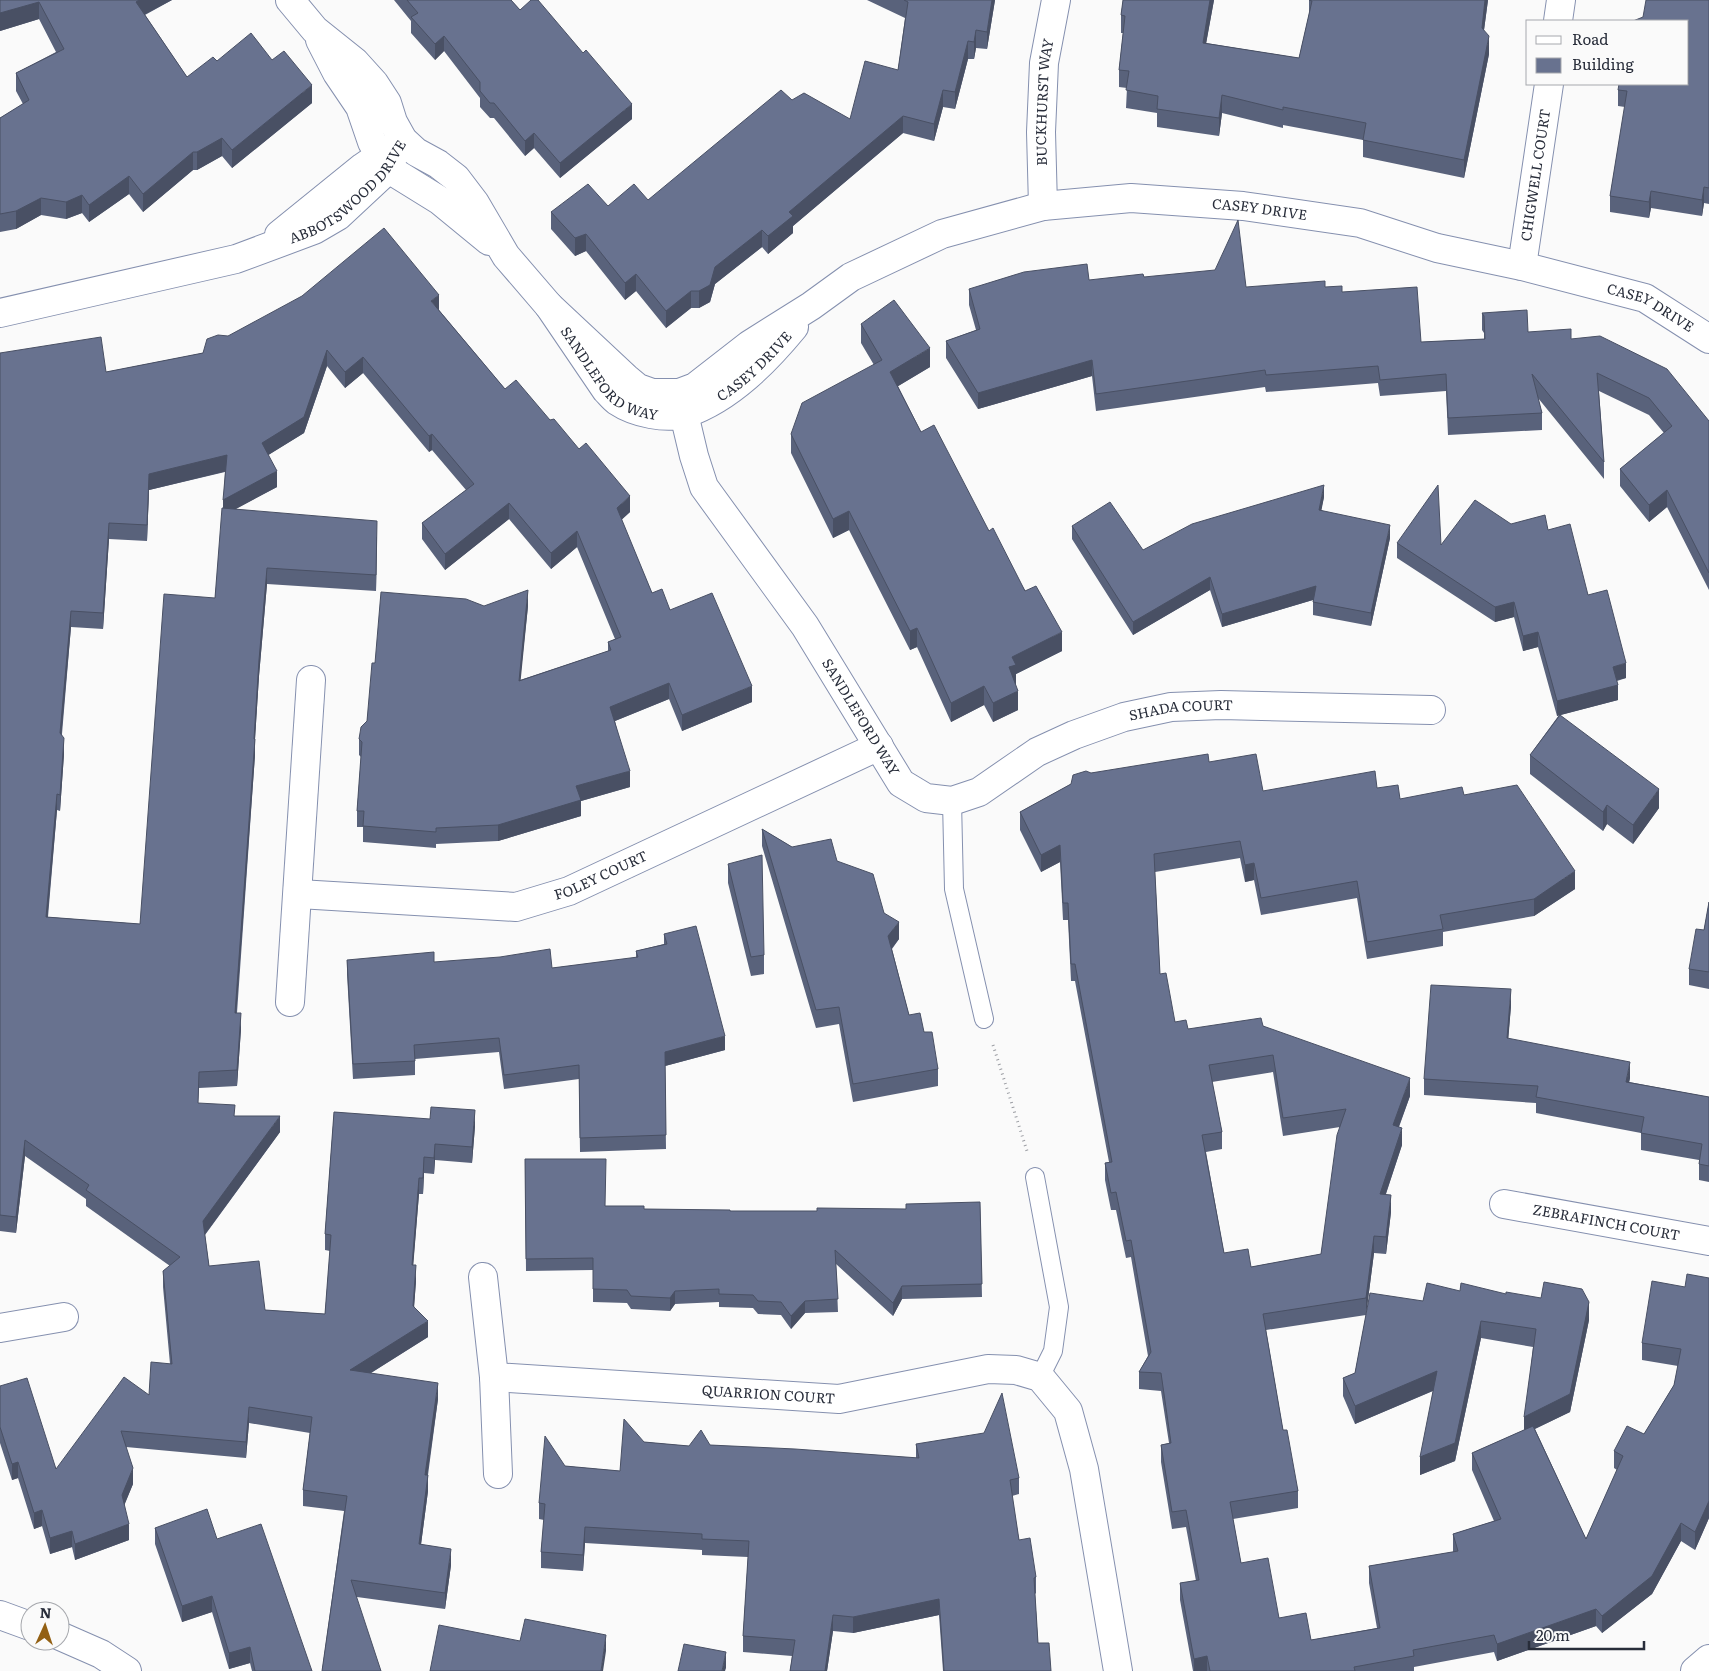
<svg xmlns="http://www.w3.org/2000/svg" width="1709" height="1671" viewBox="0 0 1709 1671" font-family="Literata,serif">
	<rect width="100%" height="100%" fill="#fafafa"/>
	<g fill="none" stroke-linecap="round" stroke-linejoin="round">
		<g stroke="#8590af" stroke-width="20">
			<path id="lane" d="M952 801 954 889 984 1019
				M1035 1177 1059 1307 1053 1351 1040 1377"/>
		</g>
		<g stroke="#8590af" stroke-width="30">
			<g id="street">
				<path id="s1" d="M290 0 315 30 355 62 374 83 387 103 393 122 403 140 416 152 438 164 456 178 475 203 506 256 549 306 606 390C610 394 613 398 617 401 635 413 667 420 687 413 730 398 766 361 794 327"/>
				<path d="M1558 21 1561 0"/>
				<path d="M320 40 337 73 360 107 372 142 384 163 397 174 439 200 489 241"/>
				<path id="s2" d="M1043 206 1041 132 1044 63 1056 0"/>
				<path d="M279 235 363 167 395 145"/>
				<path id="s3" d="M1522 266 1549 84"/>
				<path id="s4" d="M549 306 626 378 638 388 652 393H679L695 387 749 345 811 306 851 277 942 234 1043 206 1131 198 1243 206 1360 223 1437 248 1522 266 1645 298 1709 339"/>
				<path id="s5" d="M0 313 236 259 314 230 338 216 382 175 403 140"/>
				<path id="s6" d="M679 393 694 456 704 487 805 626 901 783 926 798 952 801 979 792 1037 752 1074 735 1124 717 1171 707 1221 705 1431 710"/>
				<path id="s7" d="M299 894 516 907 569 891 879 746"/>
				<path d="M290 1002 311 680"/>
				<path id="s8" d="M1504 1204 1709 1241"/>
				<path d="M483 1277 494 1377 498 1474"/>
				<path d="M0 1328 64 1317"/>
				<path id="s9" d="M494 1377 839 1399 988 1369 1016 1370 1040 1377 1068 1411 1084 1469 1118 1671"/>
				<path d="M0 1615 30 1626"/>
				<path d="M60 1636 101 1654 127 1671"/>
				<path d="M1695 1671 1709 1659"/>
			</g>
		</g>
		<path stroke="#9b9da3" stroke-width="3" stroke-dasharray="1 4" stroke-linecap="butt" d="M993 1045 1027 1151"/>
		<use href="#lane" stroke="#fff" stroke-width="18"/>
		<use href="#street" stroke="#fff" stroke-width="28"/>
	</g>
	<path fill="#59627b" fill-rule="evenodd" d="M0 0H172L145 15 187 77 217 61 272 60 312 103 232 168 222 156 197 170H193L143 212 129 194 89 222 82 213 66 219 41 215 16 229 0 232V118L23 104 16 91V73L56 52 39 19 0 31Z
		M394 0H511L520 10 632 119 560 178 534 148 525 156 494 118H490L480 107V98L444 51 435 60 411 33V21Z
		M867 0H995L987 49 976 48 974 59H968L955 109 943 107 934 141 903 133 793 226V233L768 254 762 247 715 284 710 302 699 308H691L666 328 636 291 625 300 586 251 575 256 551 229V212L608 206 648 200 792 100 850 119 898 70 905 18Z
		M1123 0H1214L1206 43 1299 58 1309 14V0H1488L1484 30 1489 54 1464 178 1363 157V140L1283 125V128L1222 113 1219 136 1157 127V113L1126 108 1127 88 1119 87V70L1123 33H1121V15Z
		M1709 0V204L1704 203 1702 216 1651 208 1649 218 1610 212V196L1625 107 1618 106V90Z
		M1144 277 1246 287H1325L1342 292 1421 342 1484 339V333L1482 330V313L1528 332 1571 339 1709 421V590L1667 507 1649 522 1620 486V469L1664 433 1649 415 1599 391 1604 462V479L1538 398 1542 413V430L1448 435 1446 391 1380 396 1378 383 1266 392 1265 387 1096 411 1092 376 978 409 946 358V341L976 330 969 305V289Z
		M439 310 505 389 630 512 621 520 652 593 670 610 752 702 682 731 669 699 615 721 630 787 581 801V816L498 841 436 844V848L363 842V827H357V811L361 757 359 755V739L367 721 375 663 484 606H528L520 680 608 651V642L615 639 577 547 551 569 509 519 445 570 422 539V523L466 490 432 450 429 452 363 373 345 388 327 366 304 433 268 455 277 487 235 509 377 537 376 591 267 584 259 676 255 739V755L237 1013 241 1029 237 1086 199 1088 198 1103 280 1132 205 1235 209 1266 265 1310 325 1314 330 1251 325 1250V1234L334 1112 475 1126 472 1163 435 1160 434 1174 424 1173 423 1194H419L413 1265 416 1281 414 1306 428 1337 371 1373 438 1399 428 1475V1491L421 1544 451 1565 445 1609 357 1597 322 1671 344 1511 303 1506V1490L310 1433 249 1423 246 1458 126 1447 133 1484 124 1505 129 1540 75 1560 72 1547 50 1554 42 1526 34 1529 18 1478 12 1480 0 1443V1386L56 1469 149 1395 170 1364 163 1287V1271L170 1266 86 1206V1199L25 1156 16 1233 0 1231V353L106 372 203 353 228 336ZM225 472 223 509 215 598 140 924 48 917 57 810 60 811 64 754 62 734 71 627 103 629 109 539 147 541 149 490Z
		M861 324 930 367 898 386 921 432 989 531 1062 651 1016 674V684H1015L1018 710 993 722 984 705 951 722 917 647 910 650 849 530 833 538 791 453V434L874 365 861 343Z
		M1324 497 1321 510 1390 538 1371 626 1313 615V600L1222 627 1210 590 1133 635 1072 539V526L1143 550Z
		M1511 524 1548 530 1588 595 1626 678 1617 681 1618 700 1560 715 1659 808 1633 844 1607 824 1603 831 1530 774V755L1559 715 1557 716 1538 647 1523 651 1514 617 1495 622 1397 558V543L1441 545Z
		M1209 762 1263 791 1377 788 1400 799 1464 795 1575 889 1534 916 1443 932V946L1367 959 1357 898 1261 915 1254 880 1245 882 1240 858 1155 872 1160 974 1175 1022 1188 1029 1263 1026 1410 1096 1399 1127 1402 1145 1386 1194 1391 1212 1386 1254 1374 1253 1366 1315 1423 1301 1460 1291 1589 1320 1570 1412 1535 1429 1586 1539 1617 1470 1614 1468V1451L1644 1434 1674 1385 1678 1366 1642 1360V1343L1685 1287 1709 1278V1518L1695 1550 1681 1541 1652 1594 1602 1633 1596 1626 1497 1661 1494 1652 1414 1667V1671H1193L1180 1600V1583L1196 1581 1186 1527 1172 1529 1161 1462V1445L1169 1443 1161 1391 1139 1389V1372L1148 1356 1131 1257 1126 1258 1116 1210H1111L1105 1180V1163L1109 1162 1075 981H1071L1068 920H1063L1060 862 1041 872 1020 830V812L1091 773ZM1273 1072 1283 1136 1340 1127 1321 1254 1251 1267 1224 1253 1206 1152 1222 1149V1132L1212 1082ZM1366 1315 1355 1373 1343 1378V1396L1355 1424 1433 1391 1420 1475 1455 1461 1481 1338 1533 1347 1524 1430 1472 1453V1470L1494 1521 1453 1534V1552L1369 1566V1583L1377 1628 1311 1640 1279 1618 1241 1563 1233 1519 1298 1508V1491L1283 1430 1266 1330Z
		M762 829 792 847 837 861 884 913 899 939 892 949 909 1015 924 1032 938 1069V1086L853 1102 839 1024 816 1028 762 846Z
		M728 864 764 955V974L751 976 728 883Z
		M1709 902V989L1689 985V969L1704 930Z
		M664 934 725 1050 665 1066 666 1149 580 1152 579 1079 504 1089 499 1052 415 1059V1075L353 1079 347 974V960L434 962 552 968 636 958V951L664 944Z
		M1511 1006 1508 1039 1630 1078 1629 1082 1709 1097V1182L1699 1180V1160L1641 1150V1133L1536 1113V1103L1424 1095V1079Z
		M525 1159 605 1206 644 1209 730 1211H817L906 1209 980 1202 982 1297 902 1299 893 1316 836 1264 838 1312 805 1313 791 1329 781 1315 758 1314 753 1308 719 1307V1302L675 1304 670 1311 631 1309 627 1303 593 1302V1270L526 1271Z
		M644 1442 689 1446 710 1445 916 1458V1444L1019 1478V1494L1012 1496 1019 1540 1036 1577V1593L1035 1594 1038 1643 1051 1671H943L939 1615 853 1633 833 1631 827 1671H790L792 1656 743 1652V1636L748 1557 702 1555V1550L585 1543 583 1571 541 1568V1552L544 1520 539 1519V1503L565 1466 620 1471Z
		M155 1528 217 1539 312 1671H252L250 1663 229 1669 212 1612 182 1622 155 1544Z"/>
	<path fill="#495064" d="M139 0H172L136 19V2Z
		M992 0H995L987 49V32Z
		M1210 0H1214L1203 61V43Z
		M1485 0H1488L1482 45V28Z
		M39 2V19L0 31V13Z
		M976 30V48L974 59V42Z
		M444 36V51L435 60V44Z
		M1489 36V54L1464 178V160Z
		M968 41V59L955 109V92Z
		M312 85V103L232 168V150Z
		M943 90V107L934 141V124Z
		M1222 95V113L1219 136V118Z
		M632 104V119L560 178V163Z
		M903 116V133L793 226V233L768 254V236L789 212Z
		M534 133V148L525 156V141Z
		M222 138V156L197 170V152Z
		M193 152V170L143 212V194Z
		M129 176V194L89 222V205Z
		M1704 187V203L1702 216V200Z
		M1651 191V208L1649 218V202Z
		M82 195V213L66 219V202Z
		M41 198V215L16 229V211Z
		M762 230V247L715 284 710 302 699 308V291L715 267Z
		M586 234V251L575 256V238Z
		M636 274V291L625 300V283Z
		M691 291V308L666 328V311Z
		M439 295V311L431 301Z
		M930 348V367L890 391V372Z
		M327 350V366L304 433 262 459V443Z
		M363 357V373L345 388V372Z
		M1092 360V376L978 409V393Z
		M432 434V450L429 452V436Z
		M227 455V471L149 490 147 541V525L149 474Z
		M277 471V487L223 516V500Z
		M1324 485V497L1319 523V510Z
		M1667 490V507L1649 522V505Z
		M630 496V512L617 524V508Z
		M509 503V519L445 570V554Z
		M849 511V530L833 538V519Z
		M377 521V537L376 591V575Z
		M109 523V539L103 629V613Z
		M1390 525V538L1371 626V613Z
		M577 531V547L551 569V553Z
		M267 568V584L259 676 254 755V739L259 660Z
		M1210 577V590L1133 635V622Z
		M1316 586V599L1222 627V614Z
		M528 590V606L519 697V681Z
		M1514 602V617L1495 622V607Z
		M71 611V627L60 749V733Z
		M917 628V647L910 650V631Z
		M1062 632V651L1016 674V684L1009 686V667L1012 657Z
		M1538 632V647L1523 651V636Z
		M1626 663V678L1613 681V667Z
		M669 683V699L610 723V707Z
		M1618 685V700L1557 716V701Z
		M752 686V702L682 731V715Z
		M984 686V705L951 722V703Z
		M1018 691V710L993 722V703Z
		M64 738V754L60 811V795Z
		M255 739V755L235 1029V1013Z
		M630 771V787L581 801V816L498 841V825L576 786Z
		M1659 789V808L1633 844V825Z
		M57 794V810L46 933V917Z
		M1607 805V824L1603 831V812Z
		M1060 845V862L1041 872V855Z
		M1254 863V880L1245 882V865Z
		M1575 871V889L1534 916V899Z
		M899 922V939L888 953V936Z
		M1511 989V1006L1507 1055V1038Z
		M241 1013V1029L237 1086V1070Z
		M725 1036V1050L665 1066V1052Z
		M1630 1062V1078L1626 1098V1082Z
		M1410 1078V1096L1393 1142V1125Z
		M475 1110V1126L472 1163V1147Z
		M280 1116V1132L203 1237V1221Z
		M1402 1128V1145L1380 1211V1194Z
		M25 1140V1156L16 1233V1217Z
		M435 1144V1160L434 1174V1158Z
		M424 1157V1173L423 1194V1178Z
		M419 1178V1194L412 1281V1265Z
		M1391 1195V1212L1386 1254V1237Z
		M1374 1236V1253L1366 1315V1298Z
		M416 1265V1281L413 1322V1306Z
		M902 1286V1299L893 1316V1303Z
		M675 1291V1304L670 1311V1298Z
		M805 1301V1313L791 1329V1316Z
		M1589 1302V1320L1570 1412 1524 1434V1417Z
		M428 1321V1337L350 1386V1370Z
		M1481 1321V1338L1455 1461 1420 1475V1457Z
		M1437 1371V1389L1355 1424V1406Z
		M438 1383V1399L425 1491V1475Z
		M249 1407V1423L246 1458V1442Z
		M18 1462V1478L12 1480V1464Z
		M133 1468V1484L122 1511V1495Z
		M428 1475V1491L419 1560V1544Z
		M1709 1501V1518L1695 1550V1532Z
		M42 1510V1526L34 1529V1513Z
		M1681 1523V1541L1652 1594 1602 1633V1616Z
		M129 1524V1540L75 1560V1544Z
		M585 1527V1543L583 1571V1555Z
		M72 1531V1547L50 1554V1538Z
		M451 1549V1565L445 1609V1593Z
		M212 1596V1612L182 1622V1606Z
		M939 1599V1615L853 1633V1617Z
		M1596 1609V1626L1497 1661V1644Z
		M833 1615V1631L827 1671H825Z
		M606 1635V1651L603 1671H601Z
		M250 1647V1663L229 1669V1653Z
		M726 1652V1668L725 1671H722Z
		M1207 1656V1671H1194V1659Z"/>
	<path fill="#68728f" stroke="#495064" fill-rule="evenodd" d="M0 0H139L136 2 187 77 213 57 217 61 251 33 272 60 284 51 312 85 232 150 222 138 197 152H193L143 194 129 176 89 205 82 195 66 202 41 198 16 211 0 214V118L29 100 16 73 64 49 39 2 0 13Z
		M407 0H511L520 10 531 0H538L583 53 586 50 632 104 560 163 534 133 525 141 494 103H490L480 91V82L444 36 435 44 411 17 418 13Z
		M904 0H992L987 32 976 30 974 42 968 41 955 92 943 90 934 124 903 116 789 212 793 216 768 236 762 230 715 267 710 285 699 291H691L666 311 636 274 625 283 586 234 575 238 551 212 588 184 608 206 634 184 648 200 781 90 792 100 804 93 850 119 865 61 898 70 908 2Z
		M1123 0H1210L1203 43 1299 58 1312 1 1309 0H1485L1482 28 1489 36 1464 160 1363 140 1366 123 1283 107V110L1222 95 1219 118 1157 109 1158 96 1126 90 1129 71 1119 70 1125 16 1121 15Z
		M1646 0H1709V188L1704 187 1702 200 1651 191 1649 202 1610 196 1627 91 1618 90 1619 84H1688V21H1633L1643 17Z
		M1238 220 1246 287 1325 281V287L1342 286V292L1417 287 1421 342 1485 339 1484 316 1482 313 1527 310 1528 332 1571 329V339L1600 336 1667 369 1709 421V573L1667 490 1649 505 1620 469 1672 426 1649 398 1597 373 1604 462 1532 374 1542 413 1448 418 1446 374 1380 380 1378 366 1266 375 1265 370 1096 394 1092 360 978 393 946 341 980 329 969 289 1024 272 1087 264 1089 280 1143 274 1144 277 1215 270Z
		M384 228 439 295 431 301 505 389 516 380 550 420 554 419 579 449 586 443 630 496 617 508 652 593 662 589 670 610 712 593 752 686 682 715 669 683 610 707 630 771 576 786 581 800 498 825 436 828V832L363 826 364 811H357L362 742 359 739 361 727 367 721 372 663H375L381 592 466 599 484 606 528 590 519 681 611 650 608 642 621 637 577 531 551 553 509 503 445 554 422 523 474 484 432 434 429 436 363 357 345 372 327 350 304 417 262 443 277 471 223 500 227 455 149 474 147 525 109 523 103 613 71 611 60 733 64 738 60 795 57 794 46 917 140 924 164 594 215 598 222 508 377 521 376 575 267 568 259 660 254 739H255L235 1013H241L237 1070 199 1072 198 1103 235 1105 234 1116H280L203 1221 209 1266 259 1261 265 1310 325 1314 331 1235 325 1234 334 1112 430 1119 431 1107 475 1110 472 1147 435 1144 434 1158 424 1157 423 1178H419L412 1265H416L413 1306 428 1321 350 1370 438 1383 425 1475H428L419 1544 451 1549 445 1593 351 1580 381 1671H322L347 1496 303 1490 312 1417 249 1407 246 1442 121 1431 133 1468 122 1495 129 1524 75 1544 72 1531 50 1538 42 1510 34 1513 18 1462 12 1464 0 1427V1386L27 1378 56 1469 124 1377 149 1395 151 1362 172 1364 163 1271 180 1257 86 1190 89 1185 25 1140 16 1217 0 1215V353L101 337 106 372 203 353 207 339 218 335 228 336 302 296Z
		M894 300 930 348 890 372 921 432 934 425 989 531 993 528 1025 591 1036 586 1062 632 1012 657 1016 665 1009 667 1018 691 993 703 984 686 951 703 917 628 910 631 849 511 833 519 791 434 802 403 882 360 861 324Z
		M1324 485 1319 510 1390 525 1371 613 1313 602 1316 586 1222 614 1210 577 1133 622 1072 526 1110 502 1143 550 1192 524Z
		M1438 485 1441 545 1475 500 1511 524 1545 515 1548 530 1570 524 1588 595 1607 590 1626 663 1613 667 1618 685 1557 701 1538 632 1523 636 1514 602 1495 607 1397 543Z
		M1560 715 1659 789 1633 825 1607 805 1603 812 1530 755Z
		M1208 754 1209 762 1256 754 1263 791 1375 771 1377 788 1398 785 1400 799 1462 787 1464 795 1517 785 1575 871 1534 899 1440 915 1443 929 1367 942 1357 881 1261 898 1254 863 1245 865 1240 841 1154 854 1160 974 1166 973 1175 1022 1186 1020 1188 1029 1261 1018 1263 1026 1410 1078 1393 1125 1402 1128 1380 1194 1391 1195 1386 1237 1374 1236 1366 1298 1263 1314 1283 1430H1287L1298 1491 1230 1502 1241 1563 1268 1558 1279 1618 1306 1613 1311 1640 1380 1628 1369 1566 1458 1551 1453 1534 1501 1519 1472 1453 1533 1426 1586 1539 1623 1456 1614 1451 1627 1426 1644 1434 1674 1385 1681 1349 1642 1343 1652 1281 1685 1287 1687 1274 1709 1278V1501L1695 1532 1681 1523 1652 1576 1602 1616 1596 1609 1497 1644 1494 1635 1413 1650 1414 1656 1354 1667 1355 1671H1210L1207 1656 1194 1659 1180 1583 1199 1580 1186 1510 1172 1512 1161 1445 1171 1443 1161 1373 1139 1372 1151 1352 1131 1240 1126 1241 1116 1192 1111 1193 1105 1163 1112 1162 1075 964H1071L1068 903H1063L1060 845 1041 855 1020 812 1071 784 1073 775 1086 771 1091 773ZM1273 1055 1283 1118 1346 1109 1337 1135 1321 1254 1251 1267 1248 1249 1224 1253 1202 1135 1222 1132 1209 1065Z
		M762 829 792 847 831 839 837 861 873 874 884 913 899 922 888 936 909 1015 920 1013 924 1032H932L938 1069 853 1084 839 1007 816 1010Z
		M762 855 764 955 751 957 728 864Z
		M1709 902V972L1689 969 1696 929 1704 930Z
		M696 926 725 1036 665 1052 666 1135 580 1138 579 1065 504 1075 499 1038 414 1045 415 1061 353 1064 347 960 434 952V962L500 957 550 949 552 968 638 957 636 951 667 944 664 934Z
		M1431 985 1511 989 1507 1038 1630 1062 1626 1082 1709 1097V1166L1699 1164 1702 1144 1641 1133 1644 1117 1536 1097 1538 1086 1424 1079Z
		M525 1159H606L605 1206H644V1209L730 1210V1211H817V1208L906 1209V1204L980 1202 982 1284 902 1286 893 1303 835 1250 838 1299 805 1301 791 1316 781 1302 758 1301 753 1295 719 1294V1289L675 1291 670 1298 631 1296 627 1290 593 1289V1258L526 1259Z
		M1544 1282 1582 1289 1589 1302 1570 1394 1524 1417 1536 1329 1481 1321 1455 1443 1420 1457 1437 1371 1355 1406 1343 1378 1355 1373 1370 1293 1423 1301 1427 1283 1460 1291 1461 1283 1506 1294V1292L1541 1298Z
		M1002 1393 1019 1478 1010 1480 1019 1540 1030 1538 1036 1577 1034 1578 1038 1643H1049L1051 1671H944L939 1599 853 1617 833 1615 825 1671H790L795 1640 743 1636 749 1541 702 1539V1534L585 1527 583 1555 541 1552 545 1504 539 1503 545 1436 565 1466 620 1471 624 1419 644 1442 689 1446 701 1430 710 1445 795 1449 919 1458 916 1444 984 1433Z
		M207 1509 217 1539 261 1524 312 1671H255L250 1647 229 1653 212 1596 182 1606 155 1528Z
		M525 1619 606 1635 601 1671H430L439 1625 520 1641Z
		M684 1644 726 1652 722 1671H678Z"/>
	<g text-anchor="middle" stroke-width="5" stroke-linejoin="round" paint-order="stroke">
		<g font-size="14" fill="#282d3a" stroke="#fafafa">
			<text dy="5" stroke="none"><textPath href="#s2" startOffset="104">BUCKHURST WAY</textPath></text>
			<text dy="5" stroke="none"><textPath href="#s3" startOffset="92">CHIGWELL COURT</textPath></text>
			<text dy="5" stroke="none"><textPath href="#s5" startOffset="376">ABBOTSWOOD DRIVE</textPath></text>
			<text dy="5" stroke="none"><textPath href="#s4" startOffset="794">CASEY DRIVE</textPath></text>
			<text dy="5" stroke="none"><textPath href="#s4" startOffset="1199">CASEY DRIVE</textPath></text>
			<text dy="5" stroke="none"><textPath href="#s1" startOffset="680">CASEY DRIVE</textPath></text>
			<text dy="5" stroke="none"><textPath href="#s1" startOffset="501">SANDLEFORD WAY</textPath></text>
			<text dy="5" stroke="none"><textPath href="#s6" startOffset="759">SHADA COURT</textPath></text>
			<text dy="5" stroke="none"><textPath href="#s6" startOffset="376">SANDLEFORD WAY</textPath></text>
			<text dy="5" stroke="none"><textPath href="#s7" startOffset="308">FOLEY COURT</textPath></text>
			<text dy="5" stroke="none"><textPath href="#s8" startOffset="104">ZEBRAFINCH COURT</textPath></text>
			<text dy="5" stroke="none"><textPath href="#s9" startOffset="275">QUARRION COURT</textPath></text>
		</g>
	</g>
	<rect x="1526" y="20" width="162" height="65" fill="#fafafa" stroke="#a6a8ad"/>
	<rect x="1536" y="36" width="25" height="8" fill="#ffffff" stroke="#a6a8ad"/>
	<text x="1572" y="45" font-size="15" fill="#282d3a">Road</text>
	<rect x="1536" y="58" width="25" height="15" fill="#68728f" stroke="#a6a8ad"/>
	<text x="1572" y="70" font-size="15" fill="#282d3a">Building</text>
	<g transform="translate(45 1626) rotate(3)"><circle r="24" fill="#fafafa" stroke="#a6a8ad"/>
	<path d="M0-4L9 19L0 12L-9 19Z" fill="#936013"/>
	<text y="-8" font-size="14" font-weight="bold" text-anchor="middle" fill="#282d3a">N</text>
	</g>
	<path d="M1529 1641v8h115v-8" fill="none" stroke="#282d3a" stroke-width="2.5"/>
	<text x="1536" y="1641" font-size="15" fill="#282d3a" stroke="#fafafa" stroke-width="4" paint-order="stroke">20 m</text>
</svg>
